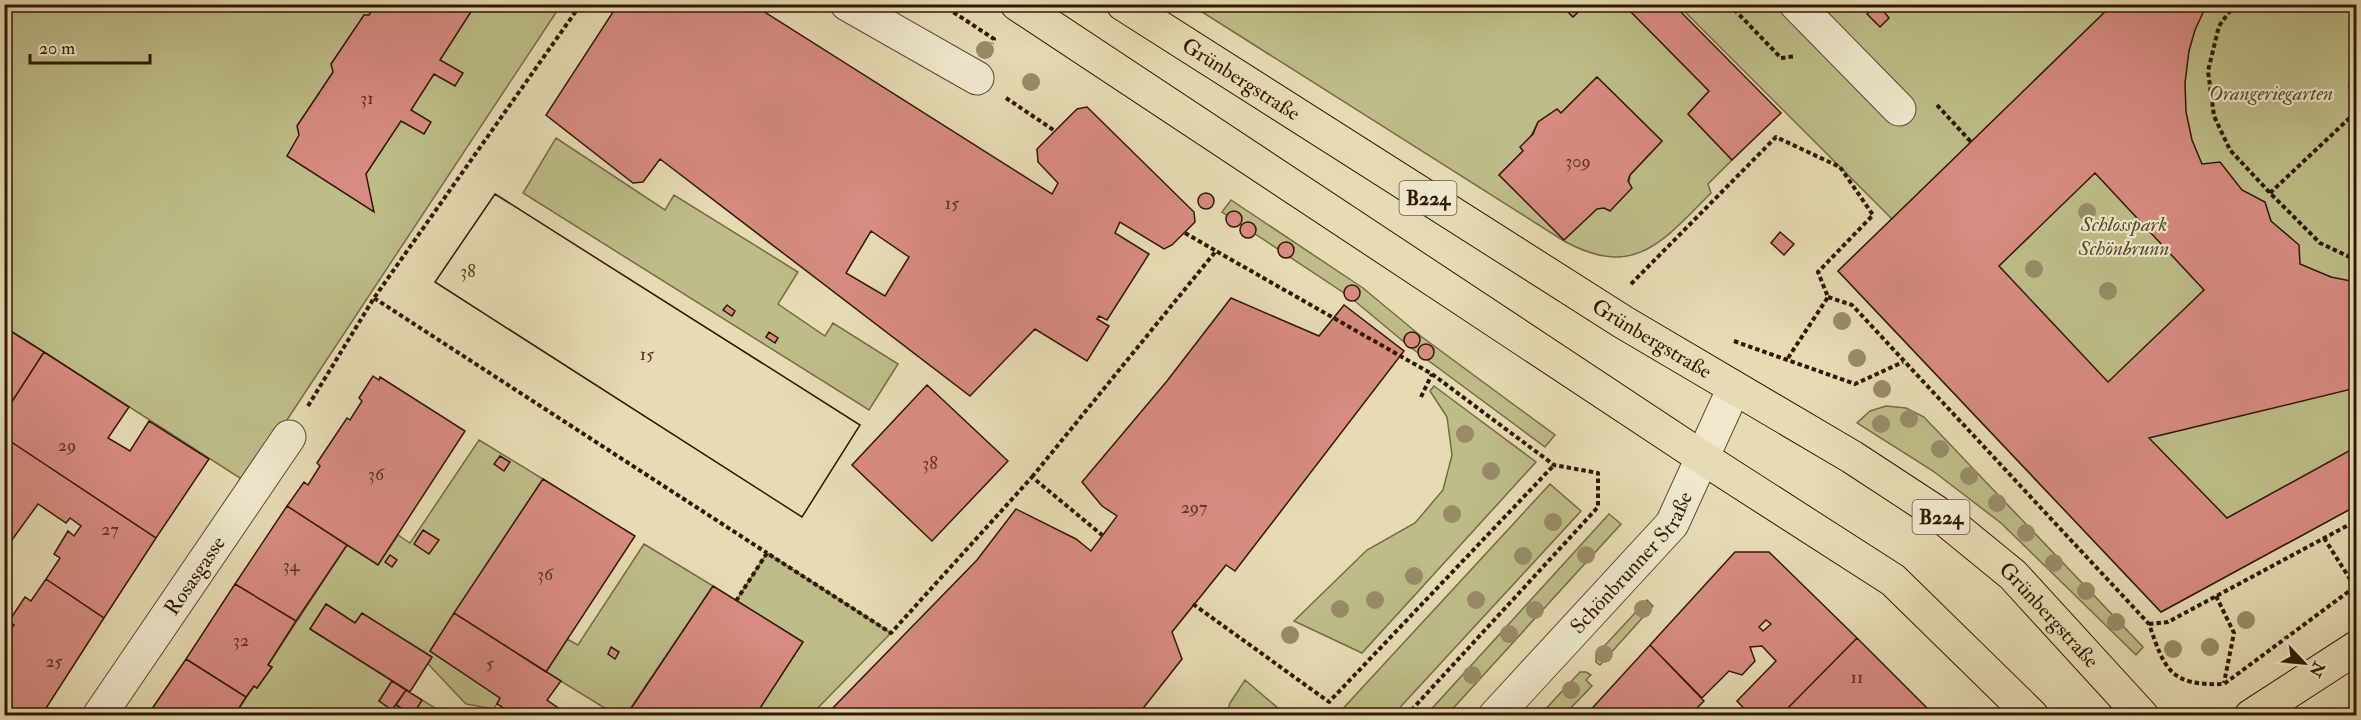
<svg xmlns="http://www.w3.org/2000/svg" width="2361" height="720" viewBox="0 0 2361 720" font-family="'IM FELL Double Pica',serif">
	<rect width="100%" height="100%" fill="#e6dbb3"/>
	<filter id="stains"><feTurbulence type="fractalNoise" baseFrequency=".00333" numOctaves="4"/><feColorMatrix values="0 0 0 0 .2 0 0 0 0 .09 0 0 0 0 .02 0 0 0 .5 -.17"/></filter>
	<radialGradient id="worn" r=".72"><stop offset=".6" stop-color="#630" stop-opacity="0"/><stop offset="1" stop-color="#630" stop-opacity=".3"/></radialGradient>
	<path fill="#bdbd87" stroke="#766a46" stroke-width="1.5" fill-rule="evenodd" d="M1560 4 1573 17 1586 5H1636L1630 11 1709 91 1688 114 1732 160 1708 184 1711 193C1663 241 1635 280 1564 241L1191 5ZM1597 77 1662 141 1630 175 1629 184 1597 209 1499 175 1523 151 1538 122 1551 114 1561 113Z
		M4 5H561L246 482 5 327Z
		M1678 5H2356V506L2161 612 1838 271 1892 219Z
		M556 138 665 210 674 195 798 272 778 304 825 336 833 323 898 364 869 410 523 193Z
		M1231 200 1363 288 1422 337 1555 435 1545 447 1410 347 1350 297 1222 212Z
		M1434 386 1536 462 1362 653 1294 621 1367 550 1415 523 1443 490 1452 455 1447 417 1430 391Z
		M1886 406 1906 408 1924 417 2143 647 2136 655 2001 523 1933 471 1857 423 1870 411Z
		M479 440 543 479 430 651 500 698 494 709 466 704 428 664 432 657 362 614 355 623 326 604 310 629 392 681 379 701 396 705 412 715 422 700 447 715 234 716 254 686 257 688 272 667 268 665 347 545 378 565 398 535 410 543Z
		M1550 484 1581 511 1393 715H1337Z
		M1609 514 1621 524 1447 715H1426Z
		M644 544 713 586 626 715H616L546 672 567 639 578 645Z
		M767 553 891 633 811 715H755L803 642 736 601Z
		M1647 600 1653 606 1600 665 1596 662V655Z
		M1580 672H1586L1591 675 1586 680 1592 686 1564 715H1540Z
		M1245 680 1285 714 1287 715H1226L1230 703Z"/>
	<path fill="#d78b82" stroke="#301804" stroke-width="1.5" fill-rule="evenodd" d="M376 4H476L440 60 463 73 455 86 434 74 411 110 431 122 424 134 401 121 366 174 374 212 287 156 299 135 297 126 333 72 331 64 364 15H369Z
		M614 4H752L1052 194 1058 183 1038 162 1037 149 1077 109 1087 107 1194 212 1195 222 1172 245 1164 249 1120 222 1115 233 1149 254 1107 320 1099 316 1097 319 1109 326 1087 361 1035 329 970 396 660 159 643 182 633 183 546 115 615 9 612 8ZM871 231 909 257 885 296 846 273Z
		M1560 4H1586L1573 17Z
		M1636 4H1673L1781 113 1732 160 1688 114 1709 91 1630 11Z
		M1878 4 1889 18 1880 27 1867 14Z
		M2113 4H2207L2195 30 2189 51 2185 83 2186 112 2192 140 2202 164 2220 162 2242 190 2265 202 2271 221 2299 245 2300 264 2331 277 2356 282V388L2149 438 2227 518 2356 447V506L2161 612 1838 271ZM2095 173 2204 290 2108 382 1999 266Z
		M1597 77 1662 141 1630 175 1628 181 1632 188 1610 211 1604 208 1597 209 1564 240 1499 175 1523 151 1520 147 1533 134 1538 122 1557 109 1561 113Z
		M1198 201a8 8 0 1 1 16 0a8 8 0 1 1-16 0Z
		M495 194 860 425 802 517 435 282Z
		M495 194 860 425 802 517 435 282Z
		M1226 219a8 8 0 1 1 16 0a8 8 0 1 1-16 0Z
		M1240 230a8 8 0 1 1 16 0a8 8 0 1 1-16 0Z
		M1780 232 1794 244 1784 255 1771 243Z
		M1278 250a8 8 0 1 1 16 0a8 8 0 1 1-16 0Z
		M1344 293a8 8 0 1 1 16 0a8 8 0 1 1-16 0Z
		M1231 298 1319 336 1344 305 1404 351 1235 571 1226 565 1172 632 1182 659 1137 716H825L977 560 1016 509 1076 539 1091 551 1117 516 1102 506 1082 482 1167 381Z
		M727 305 735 311 732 316 723 310Z
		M4 327 44 352 4 414Z
		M769 332 778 338 775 343 766 337Z
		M1404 340a8 8 0 1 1 16 0a8 8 0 1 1-16 0Z
		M1418 352a8 8 0 1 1 16 0a8 8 0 1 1-16 0Z
		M44 352 129 407 108 438 130 451 149 421 209 459 156 538 4 437V414Z
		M373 376 379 380 380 377 465 431 378 565 287 506 304 482 308 485 320 466 317 463 347 418 350 420 362 401 359 398Z
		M927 385 1008 461 932 541 852 465Z
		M4 437 156 538 104 618 46 579 60 558 54 554 68 531 74 536 81 526 70 518 66 523 38 504 4 551Z
		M500 456 510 462 504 471 494 464Z
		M543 479 635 536 546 672 454 613Z
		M287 506 347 545 296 621 235 584Z
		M423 530 439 540 429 554 414 544Z
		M1735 552H1769L1857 638 1780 716H1751L1737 701 1776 661 1762 646 1750 647 1755 661 1742 675 1729 671 1702 698 1650 645ZM1766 620 1771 624 1763 631 1759 627Z
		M390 555 397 560 392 567 385 562Z
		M46 579 104 618 41 716H4V635L14 625 9 621 25 597 31 601Z
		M235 584 296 621 268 665 272 667 257 688 254 686 246 697 186 659Z
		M713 586 803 642 755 716H626Z
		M326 604 355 623 362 613 432 657 410 692 310 629Z
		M454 613 561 681 547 700 570 716H516L497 704 500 698 430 651Z
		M1857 638 1935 716H1780Z
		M1650 645 1704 701 1692 713 1695 716H1585Z
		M611 647 619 652 615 659 608 654Z
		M186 659 246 697 234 716H147Z
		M392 681 406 690 392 710 379 701Z
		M406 690 422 700 413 715 396 705Z
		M604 708 616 716H598Z"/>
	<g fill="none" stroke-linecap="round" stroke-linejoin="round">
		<g stroke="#5e4930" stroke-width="35">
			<g id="street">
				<path d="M847 4 977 78"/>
				<path d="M1796 4 1899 109"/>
				<path id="s1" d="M99 716 289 437"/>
				<path id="s2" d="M1495 716 1672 524 1734 388"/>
			</g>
		</g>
		<g stroke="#301804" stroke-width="35">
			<g id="primary">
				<path d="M1017 4 1703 458 1893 580 2032 716"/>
				<path id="s3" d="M1123 4 1623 322 1852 457 1936 512 2013 575 2142 716"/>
				<path d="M2251 716 2356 648"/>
			</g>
		</g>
		<path stroke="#301804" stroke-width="4" stroke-dasharray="4.5 3" stroke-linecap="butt" d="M941 4 994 39 992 43
			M1729 4 1781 58 1796 56
			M2235 4 2219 26 2208 71 2214 116 2230 150 2270 193 2320 243 2356 260
			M2356 70C2346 80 2351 97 2356 109
			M1006 98 1055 131
			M1937 105 1971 142
			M2270 193 2356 112
			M1185 233 1216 251
			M1631 284 1776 137 1840 167 1873 215 1818 272 1828 297 1786 361
			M1828 297 1852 305 2149 624C2165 670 2170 686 2224 684L2356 586
			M374 298 767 553
			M1734 341 1855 384 1903 362
			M1421 397 1432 374
			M308 406 374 298 581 4
			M1032 477 1216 251 1432 374 1554 465 1598 473V507L1406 716
			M2324 538 2355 587
			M2216 596 2234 633 2224 683
			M736 601 767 553 891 633 1032 477 1102 535
			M1193 604 1329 702 1554 465
			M2149 624 2168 622 2356 521"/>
		<use href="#street" stroke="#efe8ce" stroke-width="33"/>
		<use href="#primary" stroke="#e6dbb3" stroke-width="33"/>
	</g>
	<g fill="#998b68">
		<circle cx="985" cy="50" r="9"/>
		<circle cx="1031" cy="82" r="9"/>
		<circle cx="2087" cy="212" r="9"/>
		<circle cx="2034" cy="269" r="9"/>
		<circle cx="2108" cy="291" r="9"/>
		<circle cx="1842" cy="321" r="9"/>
		<circle cx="1857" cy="358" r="9"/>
		<circle cx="1882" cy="389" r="9"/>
		<circle cx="1909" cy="419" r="9"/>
		<circle cx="1881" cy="424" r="9"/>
		<circle cx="1465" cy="434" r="9"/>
		<circle cx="1940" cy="449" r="9"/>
		<circle cx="1491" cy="471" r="9"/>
		<circle cx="1969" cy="476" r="9"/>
		<circle cx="1997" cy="503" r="9"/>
		<circle cx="1452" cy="514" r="9"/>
		<circle cx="1553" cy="522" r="9"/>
		<circle cx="2026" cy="533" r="9"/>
		<circle cx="1586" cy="555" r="9"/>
		<circle cx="1523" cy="556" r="9"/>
		<circle cx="2054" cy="563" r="9"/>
		<circle cx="1414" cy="576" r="9"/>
		<circle cx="2086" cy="591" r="9"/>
		<circle cx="1375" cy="600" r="9"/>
		<circle cx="1476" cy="600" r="9"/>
		<circle cx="1340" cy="609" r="9"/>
		<circle cx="1643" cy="609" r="9"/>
		<circle cx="1535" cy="610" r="9"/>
		<circle cx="2246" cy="620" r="9"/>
		<circle cx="2116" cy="622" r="9"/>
		<circle cx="1509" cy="634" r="9"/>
		<circle cx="1290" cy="635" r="9"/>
		<circle cx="2210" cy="647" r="9"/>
		<circle cx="2173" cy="649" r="9"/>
		<circle cx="1604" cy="654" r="9"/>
		<circle cx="1472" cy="675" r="9"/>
		<circle cx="1571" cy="690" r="9"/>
	</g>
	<g text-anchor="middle" stroke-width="4.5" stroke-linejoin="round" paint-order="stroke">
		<g font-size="18" fill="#5a3524">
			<text x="367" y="104">31</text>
			<text x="1578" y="167">309</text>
			<text x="952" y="209">15</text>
			<text x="468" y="277">38</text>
			<text x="647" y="360">15</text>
			<text x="67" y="451">29</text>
			<text x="930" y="469">38</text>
			<text x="376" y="480">36</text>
			<text x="1194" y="513">297</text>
			<text x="110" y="535">27</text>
			<text x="291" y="571">34</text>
			<text x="545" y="580">36</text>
			<text x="241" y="646">32</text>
			<text x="54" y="667">25</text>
			<text x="490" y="669">5</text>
			<text x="1857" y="683">11</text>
		</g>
		<g fill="#efe8ce" stroke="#695641" stroke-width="1.5">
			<rect x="1399.5" y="181" width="57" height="34" rx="4.5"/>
			<rect x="1912.5" y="500" width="57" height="34" rx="4.5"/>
		</g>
		<g font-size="20" font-weight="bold" fill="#301804">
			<text x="1428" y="205">B224</text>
			<text x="1941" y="524">B224</text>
		</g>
		<g font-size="21" fill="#301804" stroke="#efe8ce">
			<text dy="7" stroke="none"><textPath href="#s3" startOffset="140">Grünbergstraße</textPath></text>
			<text dy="7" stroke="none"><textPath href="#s3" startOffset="626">Grünbergstraße</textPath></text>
			<text dy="7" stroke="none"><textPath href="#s2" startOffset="206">Schönbrunner Straße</textPath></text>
			<text dy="7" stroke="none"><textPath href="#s1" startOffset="170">Rosasgasse</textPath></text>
			<text dy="7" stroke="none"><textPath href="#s3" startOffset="1112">Grünbergstraße</textPath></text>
		</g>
		<g font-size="21" font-style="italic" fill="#5a4a2b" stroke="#efe8ce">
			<text x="2271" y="100">Orangeriegarten</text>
			<text x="2124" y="231">Schlosspark<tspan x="2124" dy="24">Schönbrunn</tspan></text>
		</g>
	</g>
	<rect width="2361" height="720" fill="none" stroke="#e6dbb3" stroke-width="24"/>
	<rect x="6" y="6" width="2349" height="708" fill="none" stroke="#301804" stroke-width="3"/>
	<rect x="12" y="12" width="2337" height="696" fill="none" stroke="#301804" stroke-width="1.5"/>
	<g transform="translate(2304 663) rotate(116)" stroke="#efe8ce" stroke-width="4.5" paint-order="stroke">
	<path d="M0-4.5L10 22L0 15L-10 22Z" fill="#301804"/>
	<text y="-9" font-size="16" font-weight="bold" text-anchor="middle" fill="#301804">N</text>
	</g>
	<path d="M30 54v9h120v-9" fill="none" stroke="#301804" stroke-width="3"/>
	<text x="39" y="54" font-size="18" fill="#301804" stroke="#efe8ce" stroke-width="4.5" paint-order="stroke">20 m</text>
	<rect width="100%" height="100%" filter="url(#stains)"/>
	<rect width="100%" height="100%" fill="url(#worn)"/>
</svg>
